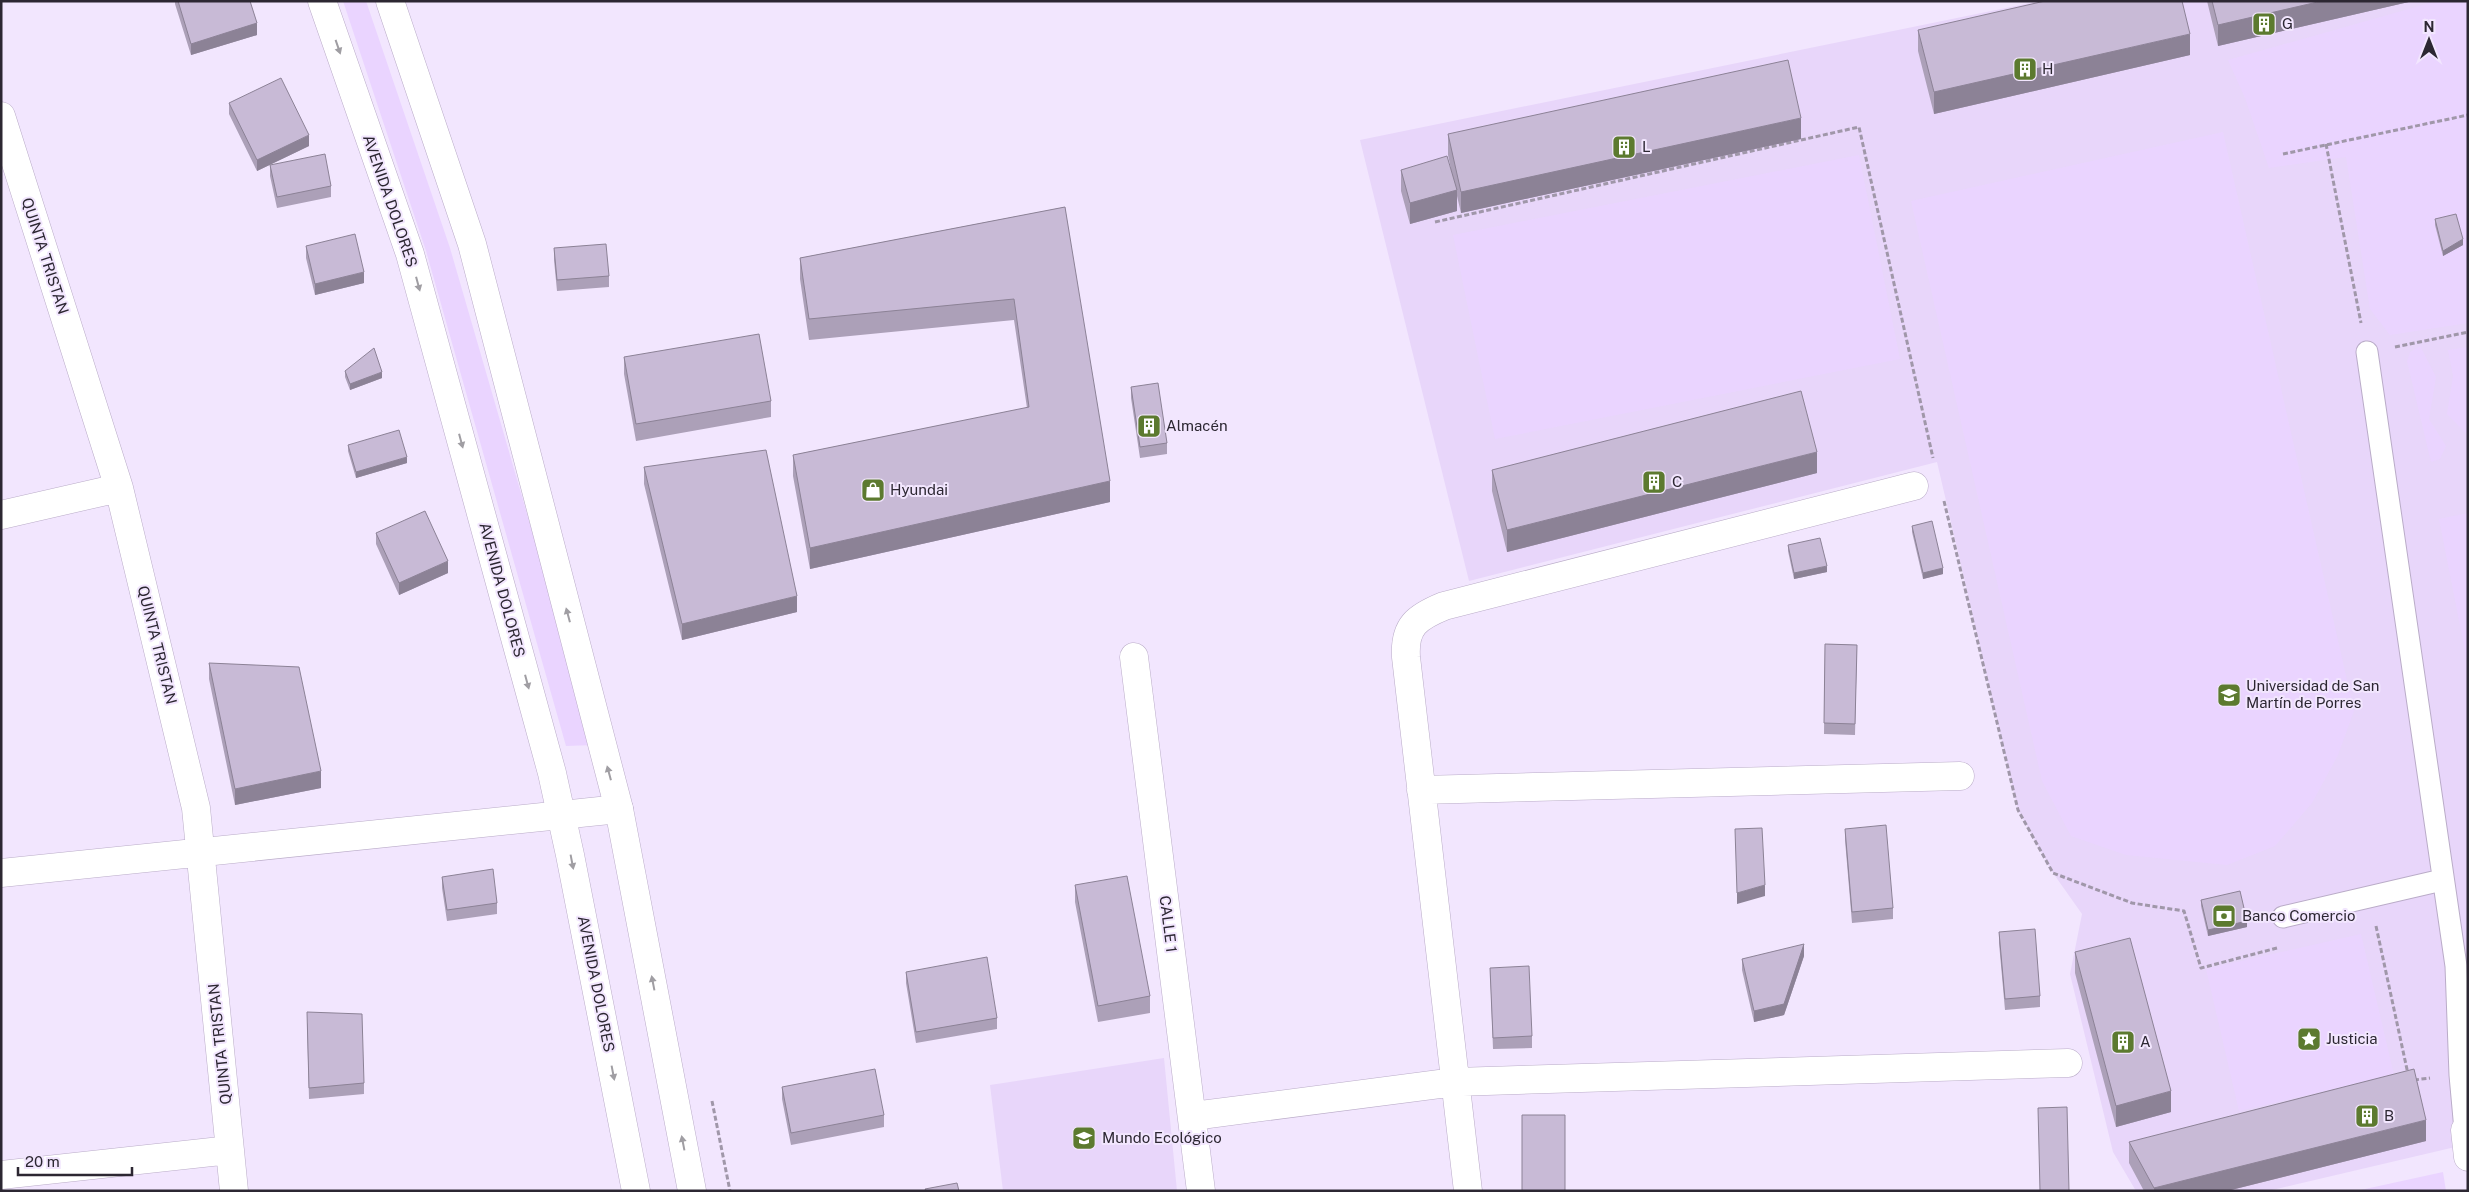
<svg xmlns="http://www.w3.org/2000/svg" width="2469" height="1192" viewBox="0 0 2469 1192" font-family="'Public Sans',sans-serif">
	<rect width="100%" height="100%" fill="#f2e6fe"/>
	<path fill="#e8d6fa" d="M2040 1H2468V1144L2268 1191H2136L2113 1152 2070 974 2082 914 2053 873 2018 810 1937 462 1469 581 1360 140Z
		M1164 1058 1177 1191H1003L990 1085Z"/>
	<path fill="#ead4ff" d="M343 1H366L450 248 594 745 566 746 426 251Z
		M2437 1H2468V323L2390 335 2370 309 2346 157 2269 168 2245 98 2228 60Z
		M2223 132 2354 711 2338 755 2312 803 2275 846 2227 865 2126 855 2071 836 2042 781 1911 201Z
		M1859 155 1900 359 1495 439 1453 235Z
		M2420 346 2436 377 2429 419 2446 446 2440 459 2431 462 2407 361 2410 352Z
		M2468 347V435L2447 414 2453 376 2448 350Z
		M2468 513V666L2439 519Z
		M2361 934 2394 1075 2239 1111 2206 969Z
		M2443 1172 2446 1191H2356Z"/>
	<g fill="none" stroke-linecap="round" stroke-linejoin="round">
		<g stroke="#baacc8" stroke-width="23">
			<path id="service" d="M2367 352 2456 966 2460 1075 2465 1130
				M2283 917 2442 880"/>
		</g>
		<g stroke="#baacc8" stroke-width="29">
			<path id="minor" d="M1 116 119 488 196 808 234 1191
				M1 515 119 488
				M1134 657 1201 1191
				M1421 790 1960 776
				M1 873 619 809
				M1193 1116 1455 1082 2068 1063
				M2465 1130 2468 1157
				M1 1175 230 1150
				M1468 1191 1406 657C1404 626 1417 617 1444 606L1914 486"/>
		</g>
		<g stroke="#baacc8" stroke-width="29">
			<path id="secondary" d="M322 1 410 254 552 773 570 855 636 1191
				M390 1 472 244 619 809 692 1191"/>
		</g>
		<path stroke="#a097a9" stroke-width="3" stroke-dasharray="5 2.5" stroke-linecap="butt" d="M2326 144 2361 323
			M2283 154 2468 115
			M1435 222 1859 127 1933 458
			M2395 347 2468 332
			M1944 501 2018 810 2053 873 2132 903 2184 911 2201 968 2277 948
			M2376 926 2408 1074
			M2414 1080 2430 1078
			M712 1101 730 1191"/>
		<use href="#service" stroke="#fff" stroke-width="21"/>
		<use href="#minor" stroke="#fff" stroke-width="28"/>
		<use href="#secondary" stroke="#fff" stroke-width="28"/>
	</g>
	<path fill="#aca0b8" d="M175 1H250L257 35 191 55 175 4Z
		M2207 1H2413L2218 46Z
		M1918 30 2190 55 1934 114 1918 51Z
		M229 103 309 146 257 171 229 114Z
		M1448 134 1801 139 1461 213 1457 196V211L1410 224 1401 191V170L1451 169 1448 155Z
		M270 165 331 186V197L277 208 270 176Z
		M1065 207 1110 502 810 569 793 476V455L1027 408 1014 320 809 340 800 279V258Z
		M2435 219 2463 245 2443 256 2435 225Z
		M306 246 364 283 315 295 306 258Z
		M554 248 609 276V287L557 291 554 260Z
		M624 357 771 401V417L636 441 624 374Z
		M345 371 382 378 350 390 345 377Z
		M1131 387 1167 443V454L1140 458 1131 398Z
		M348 445 407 463 356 478 348 451Z
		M644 467 797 612 682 640 644 484Z
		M1492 470 1817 473 1507 552 1492 491Z
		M1912 526 1943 574 1923 579 1912 532Z
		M376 533 448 573 399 595 376 544Z
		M1788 545 1827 572 1794 579 1788 551Z
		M1825 644 1857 645 1855 735 1824 734Z
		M209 663 321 788 235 805 209 679Z
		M1845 829 1893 908V919L1852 923 1845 840Z
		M442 877 497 903V914L447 921 442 888Z
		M1075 885 1150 996V1013L1098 1022 1075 902Z
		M2201 900 2247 927 2208 936 2201 906Z
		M1999 932 2040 996V1007L2005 1010 1999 943Z
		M2075 952 2171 1112 2116 1127 2075 973Z
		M1804 956 1784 1015 1754 1022 1742 970V959Z
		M1490 968 1532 1036V1048L1493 1049Z
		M906 972 997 1018V1029L916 1043 906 983Z
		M307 1023 364 1083V1094L309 1099Z
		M782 1087 884 1115V1127L791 1145 782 1099Z
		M2426 1141 2227 1191H2144L2129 1163V1142Z"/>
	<path fill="#8c8296" d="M2322 1H2413L2218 46V25Z
		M257 23V35L191 55V44Z
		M2190 34V55L1934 114V92Z
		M1801 118V139L1461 213V192Z
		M309 135V146L257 171V160Z
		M1457 190V211L1410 224V203Z
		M2463 239V245L2443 256V251Z
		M364 272V283L315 295V284Z
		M382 372V378L350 390V384Z
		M1817 452V473L1507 552V530Z
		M407 457V463L356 478V472Z
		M1110 481V502L810 569V548Z
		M448 561V573L399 595V583Z
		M1827 566V572L1794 579V573Z
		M1943 568V574L1923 579V573Z
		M797 596V612L682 640V624Z
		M321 771V788L235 805V789Z
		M1765 885V896L1737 904V893Z
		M2247 921V927L2208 936V930Z
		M1804 944V956L1784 1015 1754 1022V1011Z
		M2171 1091V1112L2116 1127V1106Z
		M2426 1120V1141L2227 1191H2154V1188Z"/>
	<path fill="#c8bad6" stroke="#8c8296" d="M178 1H250L257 23 191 44Z
		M2045 1H2182L2190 34 1934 92 1918 30Z
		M2212 1H2322L2218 25Z
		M1788 60 1801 118 1461 192 1448 134Z
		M281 78 309 135 257 160 229 103Z
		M325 154 331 186 277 197 270 165Z
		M1447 156 1457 190 1410 203 1401 170Z
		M1065 207 1110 481 810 548 793 455 1029 407 1014 299 809 319 800 258Z
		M2456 214 2463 239 2443 251 2435 219Z
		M355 234 364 272 315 284 306 246Z
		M606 244 609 276 557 280 554 248Z
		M759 334 771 401 636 424 624 357Z
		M374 348 382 372 350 384 345 371Z
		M1158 383 1167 443 1140 447 1131 387Z
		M1801 391 1817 452 1507 530 1492 470Z
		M399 430 407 457 356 472 348 445Z
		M766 450 797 596 682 624 644 467Z
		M425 511 448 561 399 583 376 533Z
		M1932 521 1943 568 1923 573 1912 526Z
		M1820 538 1827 566 1794 573 1788 545Z
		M1825 644 1857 645 1855 724 1824 723Z
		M209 663 299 667 321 771 235 789Z
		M1886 825 1893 908 1852 912 1845 829Z
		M1762 828 1765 885 1737 893 1735 829Z
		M493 869 497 903 447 910 442 877Z
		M1127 876 1150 996 1098 1006 1075 885Z
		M2240 891 2247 921 2208 930 2201 900Z
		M2035 929 2040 996 2005 999 1999 932Z
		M2130 938 2171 1091 2116 1106 2075 952Z
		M1804 944 1784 1004 1754 1011 1742 959Z
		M987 957 997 1018 916 1032 906 972Z
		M1529 966 1532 1036 1493 1038 1490 968Z
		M307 1012 362 1014 364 1083 309 1088Z
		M875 1069 884 1115 791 1133 782 1087Z
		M2414 1069 2426 1120 2154 1188 2129 1142Z
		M2067 1107 2069 1191H2040L2038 1108Z
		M1522 1115H1565V1191H1522Z
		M957 1183 959 1191H926L925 1189Z"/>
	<defs><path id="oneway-solid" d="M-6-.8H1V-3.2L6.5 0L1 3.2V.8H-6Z" transform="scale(1.25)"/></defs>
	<g fill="#a09ea3">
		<use href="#oneway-solid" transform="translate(338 47) rotate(71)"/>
		<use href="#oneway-solid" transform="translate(418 284) rotate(75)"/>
		<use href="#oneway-solid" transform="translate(461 441) rotate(75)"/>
		<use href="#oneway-solid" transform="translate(568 615) rotate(-105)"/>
		<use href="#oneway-solid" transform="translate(527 682) rotate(75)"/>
		<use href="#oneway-solid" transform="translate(609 773) rotate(-105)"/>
		<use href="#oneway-solid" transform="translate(572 862) rotate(79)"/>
		<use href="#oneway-solid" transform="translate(653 983) rotate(-101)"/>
		<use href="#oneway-solid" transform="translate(613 1073) rotate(79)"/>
		<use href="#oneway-solid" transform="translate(683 1143) rotate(-101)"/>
	</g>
	<defs>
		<g id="building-square" transform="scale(1.25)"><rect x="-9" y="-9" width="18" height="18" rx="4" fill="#5c7a2f" stroke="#f2e6fe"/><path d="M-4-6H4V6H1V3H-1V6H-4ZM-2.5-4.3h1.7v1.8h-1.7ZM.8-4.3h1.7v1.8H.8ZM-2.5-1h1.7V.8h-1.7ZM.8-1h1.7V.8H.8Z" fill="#fff"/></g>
		<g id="shop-square" transform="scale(1.25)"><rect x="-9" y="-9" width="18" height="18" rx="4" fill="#5c7a2f" stroke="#f2e6fe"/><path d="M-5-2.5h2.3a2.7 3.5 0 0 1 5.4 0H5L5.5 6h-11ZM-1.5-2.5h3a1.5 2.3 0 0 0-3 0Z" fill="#fff"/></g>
		<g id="university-square" transform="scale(1.25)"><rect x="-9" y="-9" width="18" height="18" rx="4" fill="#5c7a2f" stroke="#f2e6fe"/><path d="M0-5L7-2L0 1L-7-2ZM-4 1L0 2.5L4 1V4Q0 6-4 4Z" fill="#fff"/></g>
		<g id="bank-square" transform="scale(1.25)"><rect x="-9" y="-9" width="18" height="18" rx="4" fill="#5c7a2f" stroke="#f2e6fe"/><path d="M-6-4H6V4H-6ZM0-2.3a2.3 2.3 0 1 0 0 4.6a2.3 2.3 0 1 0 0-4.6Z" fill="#fff"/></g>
		<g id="sight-square" transform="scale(1.25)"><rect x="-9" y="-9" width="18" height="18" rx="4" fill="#5c7a2f" stroke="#f2e6fe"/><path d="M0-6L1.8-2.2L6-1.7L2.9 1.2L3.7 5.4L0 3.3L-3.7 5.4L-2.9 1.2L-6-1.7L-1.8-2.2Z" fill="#fff"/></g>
		<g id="school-square" transform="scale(1.25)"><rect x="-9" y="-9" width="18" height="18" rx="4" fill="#5c7a2f" stroke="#f2e6fe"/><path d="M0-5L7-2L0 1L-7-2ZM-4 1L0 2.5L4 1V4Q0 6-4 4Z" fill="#fff"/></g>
	</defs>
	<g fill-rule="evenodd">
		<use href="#building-square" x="2264" y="24"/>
		<use href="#building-square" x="2025" y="69"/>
		<use href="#building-square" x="1624" y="147"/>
		<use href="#building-square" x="1149" y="426"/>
		<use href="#building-square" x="1654" y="482"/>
		<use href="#shop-square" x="873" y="490"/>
		<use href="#university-square" x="2229" y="695"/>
		<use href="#bank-square" x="2224" y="916"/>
		<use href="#sight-square" x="2309" y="1039"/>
		<use href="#building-square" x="2123" y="1042"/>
		<use href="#building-square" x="2367" y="1116"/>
		<use href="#school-square" x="1084" y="1138"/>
	</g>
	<g text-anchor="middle" stroke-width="4" stroke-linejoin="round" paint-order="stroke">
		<g font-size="15" fill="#2c2732" stroke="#f2e6fe" text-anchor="start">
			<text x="2282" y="29">G</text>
			<text x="2042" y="74">H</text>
			<text x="1642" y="152">L</text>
			<text x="1166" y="431">Almacén</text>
			<text x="1672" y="487">C</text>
			<text x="890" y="495">Hyundai</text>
			<text x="2246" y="691">Universidad de San<tspan x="2246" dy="17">Martín de Porres</tspan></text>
			<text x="2242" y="921">Banco Comercio</text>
			<text x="2326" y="1044">Justicia</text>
			<text x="2140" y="1047">A</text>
			<text x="2384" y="1121">B</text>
			<text x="1102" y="1143">Mundo Ecológico</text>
		</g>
		<g font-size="15" fill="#2c2732" stroke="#f2e6fe">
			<text transform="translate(390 201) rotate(71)" y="5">AVENIDA DOLORES</text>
			<text transform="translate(45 256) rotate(72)" y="5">QUINTA TRISTAN</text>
			<text transform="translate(502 590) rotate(75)" y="5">AVENIDA DOLORES</text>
			<text transform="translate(157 645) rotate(76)" y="5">QUINTA TRISTAN</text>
			<text transform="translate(1168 924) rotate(83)" y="5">CALLE 1</text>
			<text transform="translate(596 984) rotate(79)" y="5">AVENIDA DOLORES</text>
			<text transform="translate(220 1044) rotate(-96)" y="5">QUINTA TRISTAN</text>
		</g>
	</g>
	<rect width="2469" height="1192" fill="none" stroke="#2c2732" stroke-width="5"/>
	<g transform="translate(2429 40)" stroke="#f2e6fe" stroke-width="4" paint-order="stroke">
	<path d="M0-4L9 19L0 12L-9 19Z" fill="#2c2732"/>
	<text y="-8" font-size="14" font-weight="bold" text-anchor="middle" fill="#2c2732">N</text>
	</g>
	<path d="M18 1167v8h114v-8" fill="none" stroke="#2c2732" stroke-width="2.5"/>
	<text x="25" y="1167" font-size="15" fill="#2c2732" stroke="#f2e6fe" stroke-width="4" paint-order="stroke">20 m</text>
</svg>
